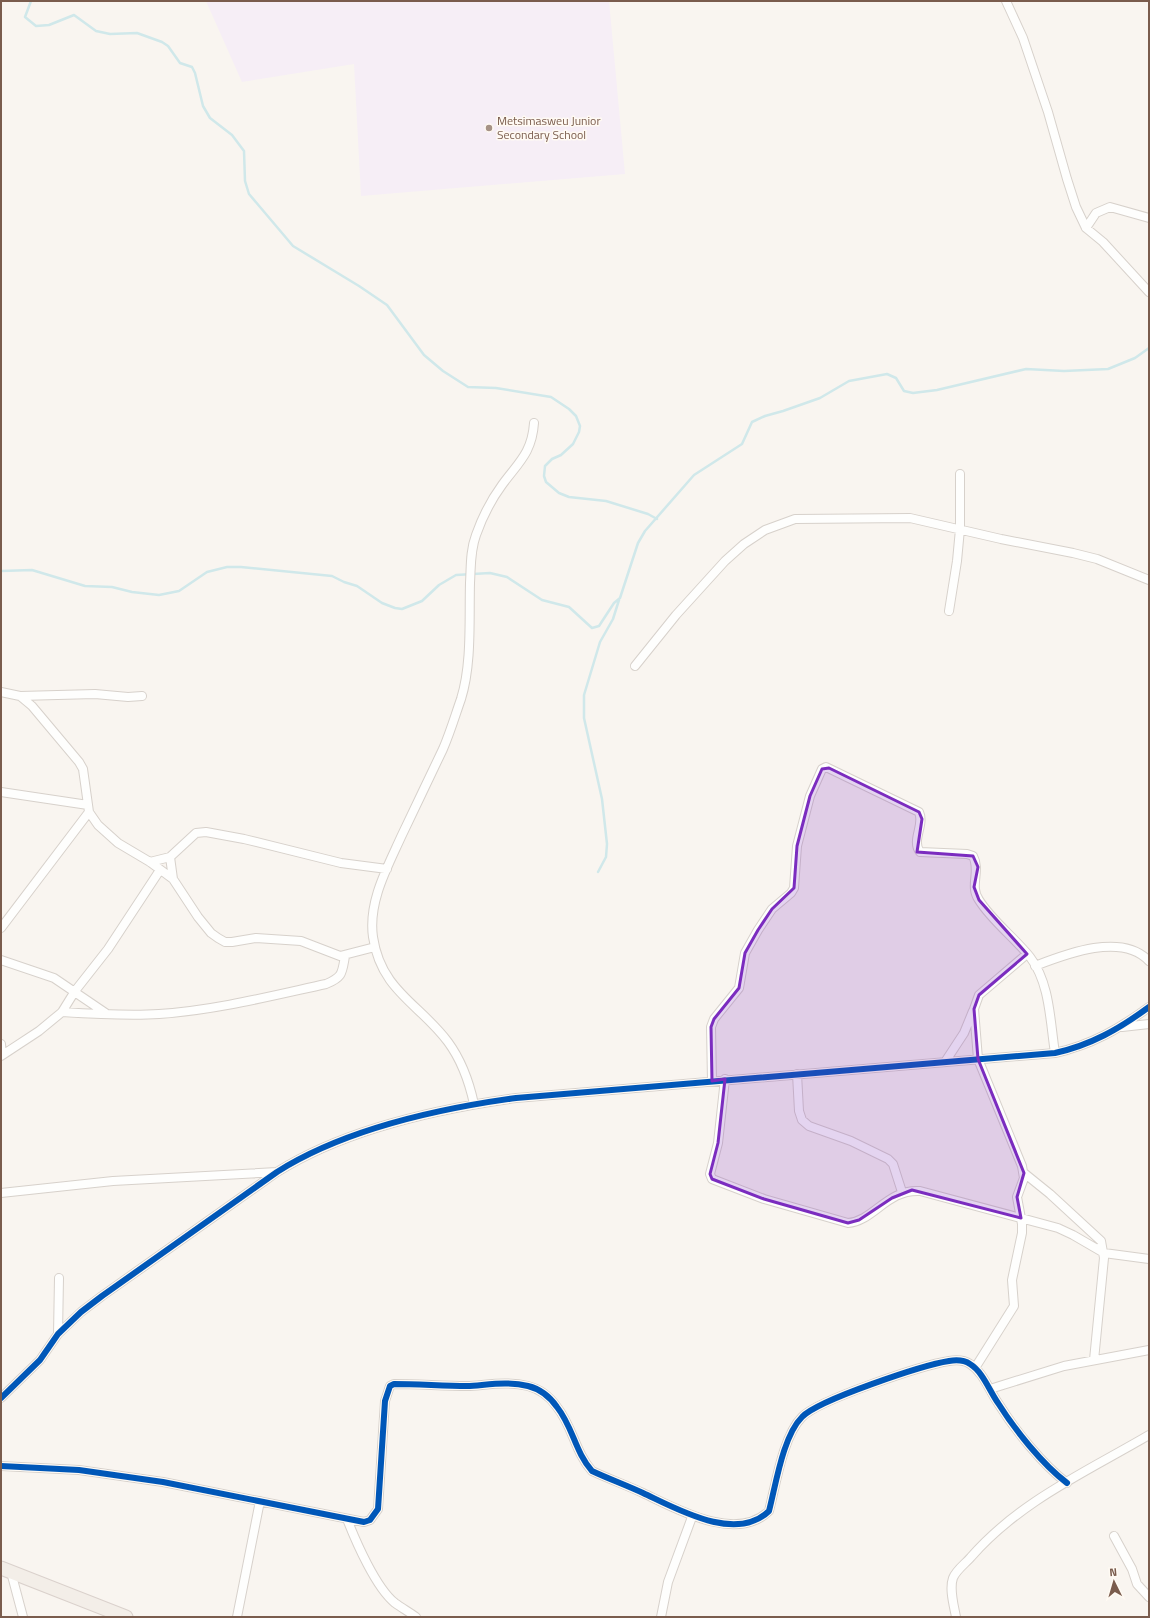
<svg xmlns="http://www.w3.org/2000/svg" width="1150" height="1618" viewBox="0 0 1150 1618" font-family="'Titillium Web',sans-serif">
	<rect width="100%" height="100%" fill="#f9f5f0"/>
	<path fill="#f6eef6" d="M206 1H609L625 174 361 196 354 64 242 82Z"/>
	<g fill="none" stroke-linecap="round" stroke-linejoin="round">
		<path stroke="#d0e8ea" stroke-width="2.5" d="M31 1 25 17 36 26 49 25 74 15 96 31 110 34 137 33 162 42 168 46 180 63 192 67 195 73 203 106 210 118 232 135 244 151 245 181 249 194 293 246 359 286 387 305 424 355 443 371 468 387 496 388 551 397 569 409 576 416 580 426 579 432 573 444 561 455 552 459 545 466 544 476 546 482 559 493 569 497 606 501 648 514 657 519
			M1 571 32 570 85 586 112 587 132 592 159 595 179 591 207 572 227 567H241L332 576 344 582 357 586 382 603 395 608 402 609 422 601 439 585 456 575 490 573 507 577 542 600 569 607 592 628 599 626 614 603 620 598 638 543 645 531 694 475 742 444 752 422 765 416 783 411 820 398 849 381 887 374 896 378 904 391 913 393 937 390 1026 369 1064 371 1108 369 1135 358 1149 348
			M598 872 606 857 607 844 602 799 584 718V695L600 642 613 619 619 600"/>
		<g stroke="#d7d1cb" stroke-width="10">
			<path id="minor" d="M1006 1 1023 38 1048 112 1067 179 1076 207 1086 228 1103 242 1149 292
				M1086 228 1096 213 1110 207 1149 218
				M949 611 957 561 960 529V474
				M635 666 676 615 725 561 744 544 765 530 795 519 910 518 1001 539 1073 553 1097 559 1149 580
				M1 692 20 696 32 706 79 762 83 769 89 812 98 825 118 843 150 862 173 879 198 917 211 933 218 938 225 942H232L256 938 301 941 340 956 375 947
				M20 696 95 694 128 697 142 696
				M1 792 88 805
				M170 857 173 879
				M150 862 170 857 196 833 206 832 244 839 341 863 387 869
				M1 928 89 812
				M1 960 54 978 107 1014
				M1035 966C1066 954 1122 932 1149 961
				M62 1012C94 1014 127 1016 159 1014 216 1010 271 996 326 984 343 977 342 973 345 956
				M1122 1027 1149 1024
				M1 1044 2 1055
				M1 1056 39 1031 62 1012 75 991 108 949 160 870
				M945 1062 964 1033 973 1011
				M797 1074 799 1111 802 1120 809 1126 851 1141 888 1159 893 1164 902 1192
				M725 1079 718 1143 710 1174 712 1179 764 1199 848 1223C874 1221 887 1189 920 1191L1058 1228 1073 1235 1104 1253 1149 1259
				M712 1081 711 1027 714 1019 739 988 745 953 758 930 772 909 791 893 794 888 797 846 810 796 822 769 826 767 919 812C925 825 911 840 920 852L967 854 973 856C981 871 969 886 979 900 992 921 1014 937 1030 957 1050 983 1050 1021 1055 1053
				M474 1104C469 1081 462 1061 448 1042 420 1004 381 991 373 937 368 902 387 868 401 837 415 808 429 778 443 749 450 733 455 716 461 699 472 664 469 620 470 583 471 567 470 551 476 535 482 518 491 500 502 485 518 463 532 453 534 423
				M1024 1173 1050 1194 1101 1241 1104 1258 1094 1360
				M1 1193 113 1181 277 1172
				M58 1334 59 1278
				M975 1368 1014 1306 1012 1280 1022 1233V1224L1017 1197 1024 1178 1022 1166 978 1059 974 1009 979 995 1027 954
				M990 1389 1064 1366 1149 1350
				M1 1398 40 1360 58 1334 81 1312 102 1296 277 1172C345 1129 436 1109 516 1098L1055 1053C1091 1045 1119 1029 1149 1007
				M1 1466 79 1470 163 1482 364 1522 370 1520 378 1509 385 1401 390 1386 394 1384C419 1384 443 1386 467 1386 487 1385 508 1381 528 1386 540 1389 550 1397 557 1407 573 1427 575 1452 592 1471 609 1479 626 1485 643 1493 677 1509 736 1543 769 1511 776 1484 783 1436 802 1417 818 1400 923 1365 949 1361 955 1360 964 1360 970 1364 983 1372 989 1390 998 1403 1015 1430 1042 1464 1067 1483
				M347 1519C356 1542 376 1588 395 1603 402 1608 409 1612 416 1617
				M1114 1536 1132 1569 1137 1584 1149 1597
				M11 1572 23 1617
				M237 1617 260 1501
				M661 1617 668 1582 692 1517
				M956 1617C954 1606 949 1589 953 1578 956 1570 966 1563 971 1557 1020 1501 1086 1472 1149 1435"/>
		</g>
		<g stroke="#dad1cc" stroke-width="15">
			<path id="primary" d="M1 1568 126 1617"/>
		</g>
		<use href="#minor" stroke="#fefefd" stroke-width="8"/>
		<use href="#primary" stroke="#f3eee8" stroke-width="13"/>
		<g stroke="#fffaf3" stroke-width="8">
			<path id="cycleway" d="M1 1398 40 1360 58 1334 81 1312 102 1296 277 1172C345 1129 436 1109 516 1098L1055 1053C1091 1045 1119 1029 1149 1007
				M1 1466 79 1470 163 1482 364 1522 370 1520 378 1509 385 1401 390 1386 394 1384C419 1384 443 1386 467 1386 487 1385 508 1381 528 1386 540 1389 550 1397 557 1407 573 1427 575 1452 592 1471 609 1479 626 1485 643 1493 677 1509 736 1543 769 1511 776 1484 783 1436 802 1417 818 1400 923 1365 949 1361 955 1360 964 1360 970 1364 983 1372 989 1390 998 1403 1015 1430 1042 1464 1067 1483"/>
		</g>
		<use href="#cycleway" stroke="#0057b8" stroke-width="6"/>
	</g>
	<path fill="#7b2cbf" fill-opacity="0.2" stroke="#7b2cbf" stroke-width="3" stroke-linejoin="round" d="M829 768 919 812 922 819 917 852 973 856 978 867 974 887 979 900 1027 954 979 995 974 1009 978 1059 1024 1173 1017 1197 1021 1218 912 1190 892 1198 859 1220 848 1223 764 1199 712 1179 710 1174 718 1143 725 1079 712 1081 711 1027 714 1019 739 988 745 953 758 930 772 909 794 888 797 846 810 796 822 769Z"/>
	<circle fill="#a69286" stroke="#fffaf3" stroke-width="1.5" cx="489" cy="128" r="4"/>
	<g text-anchor="middle" stroke-width="3" stroke-linejoin="round" paint-order="stroke">
		<g font-size="12" fill="#7a5c4d" stroke="#fffaf3" text-anchor="start">
			<text x="497" y="125">Metsimasweu Junior<tspan x="497" dy="14">Secondary School</tspan></text>
		</g>
	</g>
	<rect width="1150" height="1618" fill="none" stroke="#7a5c4d" stroke-width="4"/>
	<g transform="translate(1114 1582) rotate(355)" stroke="#fffaf3" stroke-width="3" paint-order="stroke">
	<path d="M0-3L7 15L0 10L-7 15Z" fill="#7a5c4d"/>
	<text y="-6" font-size="11" font-weight="bold" text-anchor="middle" fill="#7a5c4d">N</text>
	</g>
</svg>
